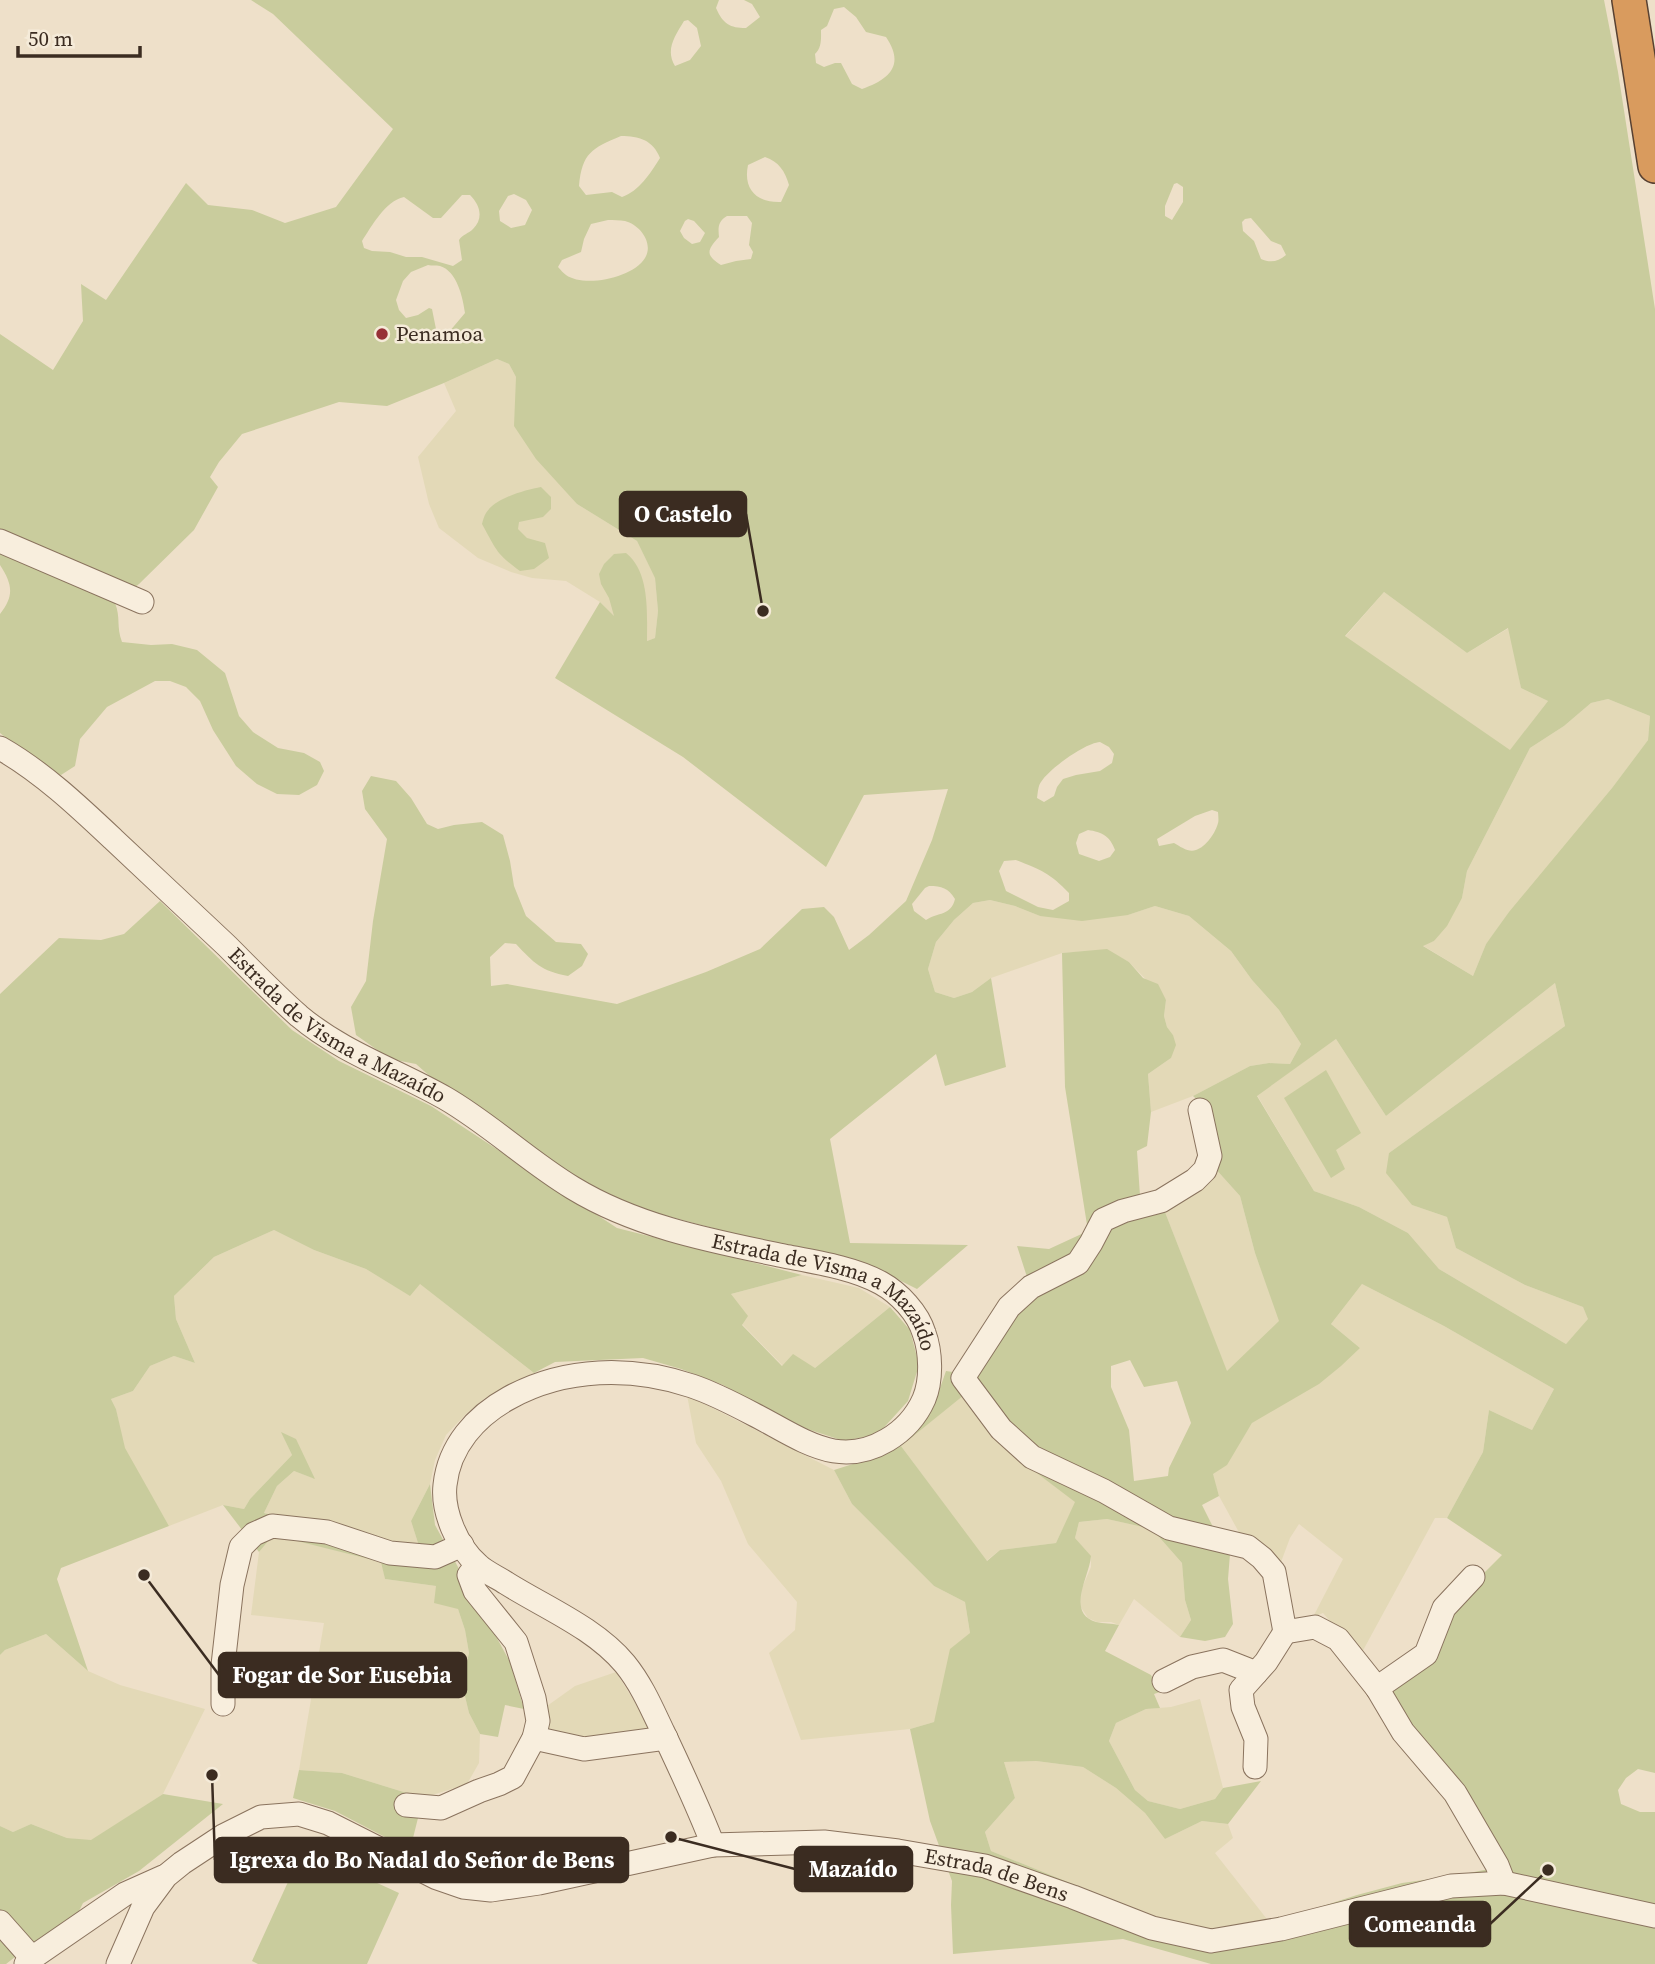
<svg xmlns="http://www.w3.org/2000/svg" width="1655" height="1964" viewBox="0 0 1655 1964" font-family="'Source Serif 4',serif">
	<rect width="100%" height="100%" fill="#eee0c9"/>
	<path fill="#e3d9b7" d="M497 359 509 364 516 377V400L577 504 637 541 655 577 658 611 655 638 639 644 600 602 566 581 532 578 511 572 478 558 439 528 429 504 418 457 456 411 444 383Z
		M1384 592 1467 653 1509 628 1521 688 1548 701 1510 751 1345 637Z
		M1608 699 1650 716 1648 740 1612 788 1486 944 1473 976 1422 945 1434 941 1462 898 1467 871 1530 748 1564 726 1591 703Z
		M990 900 1015 906 1040 916 1128 915 1155 906 1189 916 1231 951 1252 980 1279 1010 1301 1044 1290 1064 1269 1063 1250 1066 1193 1096 1151 1112 1148 1074 1171 1058 1173 1035 1167 1027 1164 1016 1166 1000 1129 962 1107 950 1062 953 991 978 972 992 954 998 935 992 928 969 936 942 954 920 973 903Z
		M1555 983 1565 1026 1389 1153 1412 1205 1447 1217 1456 1248 1525 1285 1583 1307 1589 1319 1566 1344 1439 1269 1408 1233 1359 1207 1314 1191 1257 1095 1336 1039 1386 1116Z
		M1213 1166 1240 1196 1255 1253 1280 1321 1229 1378 1163 1207Z
		M274 1230 314 1250 366 1269 409 1295 419 1283 534 1373 485 1398 465 1415 446 1435 435 1460 430 1484 411 1521 418 1543 412 1550 264 1513 277 1486 294 1471 313 1478 282 1433 292 1455 250 1499 244 1509 223 1505 169 1526 124 1448 116 1409 111 1399 133 1391 150 1366 174 1356 195 1363 176 1319 174 1296 214 1257Z
		M802 1275 859 1288 890 1307 815 1368 783 1366 742 1324 731 1294Z
		M1362 1284 1444 1326 1554 1389 1532 1430 1489 1410 1483 1452 1447 1518H1435L1360 1656 1323 1613 1313 1617 1343 1559 1299 1524 1290 1538 1281 1562 1269 1559 1241 1536 1219 1496 1212 1474 1226 1465 1252 1423 1339 1352 1360 1348 1331 1324Z
		M964 1394 1009 1452 1076 1502 1056 1543 1000 1550 986 1561 901 1446Z
		M687 1395 834 1470 852 1504 934 1586 965 1602 970 1633 934 1722 910 1729 801 1740 769 1653 795 1630 797 1602 748 1544 721 1481 696 1443Z
		M1107 1519 1152 1529 1182 1563 1185 1600 1191 1620 1180 1637 1134 1599 1119 1625 1111 1622H1097L1088 1618 1080 1606 1082 1588 1091 1567V1557L1075 1538 1079 1522Z
		M272 1534 382 1562 385 1579 436 1586 458 1609 465 1630 469 1653 462 1684 469 1713 480 1734 479 1763 467 1784 423 1798 342 1773 299 1770 324 1623 251 1615 259 1552Z
		M46 1634 88 1671 120 1685 205 1709 163 1794 91 1841 67 1838 31 1824 13 1832 0 1826V1655L5 1650Z
		M616 1672 639 1709 654 1739 585 1745 542 1731 540 1711 575 1686Z
		M1200 1699 1223 1788 1215 1799 1180 1809 1148 1801 1135 1790 1109 1741 1116 1723 1146 1709 1171 1707Z
		M1036 1761 1083 1767 1116 1788 1145 1813 1165 1839 1202 1821 1228 1824 1233 1838 1215 1853 1270 1923 1218 1930 1157 1918 991 1851 985 1832 1015 1798 1004 1762Z"/>
	<path fill="#c9cc9d" fill-rule="evenodd" d="M251 0H719L716 8C723 24 730 28 746 28L760 17 752 4 744 0H1604L1618 72 1655 309V1773L1638 1769 1626 1778 1618 1790 1621 1804 1640 1812H1655V1964H1211L1123 1939 953 1954 951 1905 952 1881 930 1821 910 1729 934 1722 950 1649 970 1633 965 1602 934 1586 852 1504 834 1470 875 1457 901 1446 933 1408 946 1371 960 1373 1028 1280 1017 1246 1049 1249 1088 1231 1065 1087 1062 953 1107 949 1129 962 1143 978 1158 984 1166 1000 1164 1016 1167 1027 1173 1035 1176 1045 1171 1058 1148 1074 1151 1112 1147 1146 1137 1151 1141 1211 1163 1207 1227 1371 1279 1321 1255 1253 1240 1196 1213 1166 1205 1107 1193 1096 1250 1066 1269 1063 1290 1064 1301 1044 1279 1010 1252 980 1231 951 1189 916 1155 906 1128 915 1082 921 1040 916 1015 906 990 900 973 903 954 920 936 942 928 969 935 992 954 998 972 992 991 978 1006 1067 945 1086 936 1054 830 1139 850 1243 968 1245 917 1289 883 1272 636 1208 586 1185 441 1086 416 1064 390 1059 356 1035 351 1007 366 981 373 921 387 839 365 809 362 791 371 776 396 781 411 798 427 824 438 829 454 825 482 822 503 835 510 861 514 886 526 916 556 942 581 944 588 954 582 966 568 976C541 971 534 963 516 944L505 943 490 957 491 986 507 984 617 1004 706 972 760 949 802 909 824 907 834 917 849 950 869 935 906 901 932 840 948 789 864 795 826 867 683 757 555 678 600 602 614 616 609 598 601 584 599 574 604 564 614 554 626 553C650 572 647 613 647 641L655 638 658 611 655 578 637 541 577 504 536 459 514 426 516 377 509 364 497 359 444 383 387 406 339 402 242 434 219 462 210 477 218 487 194 530 139 584 115 603C121 618 116 626 122 642L151 645 172 644 197 650 225 673 239 716 253 732 278 748 304 753 320 762 324 771 317 785 299 795 277 794 257 784 236 766 213 730 200 701 186 687 170 681H155L107 707 80 739 75 766 61 775 46 769 0 733V614C14 596 13 585 0 565V334L53 370 83 321 81 284 106 300 186 183 208 205 252 210 285 223 336 207 393 129 273 14ZM844 7 856 17 866 32 886 37C905 65 890 79 862 89L852 84 841 63H835L824 67 816 63 815 54C822 48 821 38 821 30L827 26 834 9ZM688 20 697 28 701 46 690 60 675 66C665 50 675 36 684 21ZM621 136C639 136 653 140 660 158 650 174 639 191 622 197L612 192 586 195 579 186C582 153 592 148 621 136ZM765 157C779 162 785 171 789 185L781 202C756 203 743 189 748 165ZM1177 183 1183 187V202L1172 220 1165 216V206L1174 184ZM514 194 526 200 532 210 525 225 511 228 500 221 499 211 508 196ZM462 195H470C480 205 484 218 473 229 468 234 463 234 459 240L462 260 453 266 422 257H406L390 252 372 251 364 248 362 241C372 226 385 201 404 197L433 218H441ZM727 216H747L752 223 749 245 753 252 751 259 736 261 721 265C705 255 707 250 719 237 718 228 718 221 727 216ZM1251 218 1271 241 1281 245 1286 255C1278 262 1270 263 1261 259L1254 241 1243 231 1242 222 1245 219ZM688 219 694 221 705 233 700 242 692 244 684 238 680 231 685 221ZM608 220C613 220 620 220 625 221 640 225 654 243 645 258 633 278 584 288 566 275 563 273 561 270 558 267L562 260 581 252 584 239 591 224ZM428 265C432 266 436 265 440 266 457 271 463 298 465 313L449 332 441 334 436 329 432 309 429 308 418 315 406 318 399 310 396 300 403 281 411 272ZM1384 592 1467 653 1508 628 1521 688 1548 701 1510 750 1345 636ZM1608 699 1650 716 1648 740 1612 788 1509 912 1486 944 1473 976 1423 946 1434 941 1447 926 1462 898 1467 871 1530 748 1564 726 1591 703ZM1100 742 1109 747 1114 754 1112 763 1100 771 1076 775 1063 779 1057 787 1054 796 1044 802 1037 798C1038 792 1038 786 1041 782 1049 769 1085 743 1100 742ZM1212 810 1218 812C1218 813 1219 821 1218 823 1216 832 1206 847 1196 850 1189 853 1181 847 1174 843L1159 846 1157 839 1195 816ZM1088 830C1102 832 1110 836 1115 850L1110 857 1099 861 1079 854 1076 843 1079 834ZM1016 860C1041 870 1050 873 1069 893V901L1053 910 1038 907 1006 891 999 871 1004 861ZM929 886C942 886 948 888 955 899 951 916 938 912 926 920L914 911 912 904 925 888ZM1555 983 1565 1026 1389 1153 1386 1173 1412 1205 1447 1217 1456 1248 1525 1285 1583 1307 1588 1319 1566 1344 1439 1269 1408 1233 1359 1207 1314 1191 1257 1096 1336 1039 1386 1116ZM1362 1284 1444 1326 1554 1389 1532 1430 1489 1410 1483 1452 1447 1518 1502 1555 1463 1594 1388 1688 1407 1722 1509 1865 1459 1875 1402 1883 1357 1895 1270 1923 1218 1930 1157 1918 991 1851 985 1832 1015 1798 1004 1762 1036 1761 1083 1767 1116 1788 1145 1813 1165 1839 1202 1821 1228 1824 1261 1781 1223 1788 1215 1799 1180 1809 1148 1801 1135 1790 1109 1741 1116 1723 1146 1709 1160 1708 1154 1694 1160 1692 1151 1675 1105 1651 1119 1625C1111 1623 1104 1624 1096 1622 1065 1613 1090 1575 1091 1556L1075 1538 1079 1522 1107 1519 1152 1529 1182 1563 1185 1600 1191 1620 1180 1637 1205 1641 1225 1637 1233 1624 1228 1579 1230 1554 1218 1537 1202 1505 1219 1496 1213 1474 1227 1465 1252 1423 1319 1384 1341 1366 1360 1348 1331 1324ZM1130 1360 1144 1387 1177 1381 1191 1423 1169 1468 1168 1476 1134 1481 1129 1430 1111 1387V1366ZM964 1395 1009 1452 1075 1502 1056 1543 1000 1550 987 1561 901 1446Z
		M541 487 551 497V509L543 517 519 522 518 529 527 538 545 543 549 558 534 569 520 571C496 554 496 549 482 524 483 520 484 516 486 513 495 498 525 490 541 487Z
		M160 901 292 1030 339 1061 431 1106 617 1228 802 1275 731 1294 748 1316 742 1325 782 1366 793 1354 815 1368 890 1307 910 1330 919 1365 908 1401 878 1434 844 1441 795 1425 723 1385 681 1369 643 1358 555 1362 534 1373 420 1284 410 1296 366 1269 314 1250 274 1230 214 1257 174 1296 176 1319 195 1363 174 1356 150 1366 133 1391 111 1399 116 1409 125 1448 169 1526 61 1568 57 1579 88 1671 46 1634 5 1650 0 1655V994L59 938 101 940 124 934Z
		M1326 1070 1361 1133 1336 1150 1345 1169 1331 1178 1284 1098Z
		M281 1432 296 1439 315 1479 294 1471 277 1486 264 1513 412 1550 418 1543 411 1521 430 1484 435 1525 510 1662 524 1709 505 1705 498 1737 480 1734 469 1713 462 1684 469 1653 465 1630 458 1609 434 1603 436 1586 385 1579 381 1562 273 1535 259 1552 223 1505 244 1509 250 1499 292 1455Z
		M299 1770 342 1773 423 1798 410 1850 335 1811 293 1798Z
		M163 1794 223 1804 139 1871 83 1903 77 1915 41 1937 6 1964H0V1826L13 1832 31 1824 67 1838 91 1840Z
		M303 1849 399 1893 367 1964H258L252 1961Z"/>
	<g fill="none" stroke-linecap="round" stroke-linejoin="round">
		<g stroke="#8a735e" stroke-width="25">
			<g id="minor">
				<path d="M0 541 142 602"/>
				<path id="s1" d="M0 748C42 772 78 806 113 839 151 875 189 910 227 946 251 970 274 994 299 1016 343 1053 396 1070 445 1098 490 1124 528 1161 573 1188 637 1227 712 1241 784 1256 815 1262 854 1268 881 1283 899 1293 918 1313 924 1333 931 1352 932 1380 924 1399 909 1433 871 1457 834 1451 806 1446 779 1427 753 1414 734 1404 713 1393 692 1386 632 1366 565 1367 509 1398 476 1416 449 1446 445 1485 442 1511 457 1547 478 1565 485 1572 497 1577 506 1583 546 1608 595 1628 625 1664 642 1685 652 1709 663 1732 681 1770 698 1806 713 1845"/>
				<path d="M1200 1110 1210 1156 1205 1170 1195 1180 1161 1201 1123 1211 1103 1220 1091 1243 1078 1263 1031 1287 1009 1307 963 1378 1001 1429 1032 1457 1104 1491 1169 1528 1248 1547 1262 1558 1274 1572 1285 1632 1315 1627 1338 1639 1377 1688 1403 1732 1455 1793 1497 1865 1504 1883"/>
				<path d="M1164 1681 1192 1667 1223 1660 1256 1673"/>
				<path d="M1377 1688 1426 1654 1444 1608 1473 1577"/>
				<path d="M223 1704V1665L232 1585 241 1547 254 1534 272 1526 327 1532 390 1553 435 1557 462 1545"/>
				<path d="M534 1738 584 1749 666 1738"/>
				<path d="M1255 1767 1256 1739 1243 1707 1241 1690 1266 1662 1285 1632"/>
				<path d="M406 1805 441 1808 479 1791 499 1784 513 1777 534 1738 538 1721 534 1698 516 1642 475 1591 469 1575 477 1565"/>
				<path d="M0 1922 32 1958"/>
				<path d="M26 1964 32 1958 125 1894 163 1877"/>
				<path id="s2" d="M118 1964 143 1907 166 1876 182 1863 223 1836 261 1817 299 1814 328 1823 437 1878 463 1887 491 1890 539 1883 713 1845 824 1842 898 1851 985 1866 1073 1897 1152 1928 1211 1941 1281 1929 1451 1886 1504 1883 1655 1916"/>
			</g>
		</g>
		<g stroke="#584132" stroke-width="36">
			<path id="highway" d="M1629 0 1655 166"/>
		</g>
		<use href="#minor" stroke="#f8eedd" stroke-width="23"/>
		<use href="#highway" stroke="#d99b5e" stroke-width="33"/>
	</g>
	<circle fill="#973037" stroke="#f5ebd9" stroke-width="2.5" cx="382" cy="334" r="7"/>
	<g text-anchor="middle" stroke-width="5" stroke-linejoin="round" paint-order="stroke">
		<g font-size="21" fill="#3b2c21" stroke="#f5ebd9" text-anchor="start">
			<text x="396" y="341">Penamoa</text>
		</g>
		<g font-size="21" fill="#3b2c21" stroke="#f5ebd9">
			<text dy="7" stroke="none"><textPath href="#s1" startOffset="439">Estrada de Visma a Mazaído</textPath></text>
			<text dy="7" stroke="none"><textPath href="#s1" startOffset="1006">Estrada de Visma a Mazaído</textPath></text>
			<text dy="7" stroke="none"><textPath href="#s2" startOffset="973">Estrada de Bens</textPath></text>
		</g>
	</g>
	<path fill="none" stroke="#3b2c21" stroke-width="2.5" d="M763 611L746 514M144 1575L219 1675M212 1775L215 1860M671 1837L795 1869M1548 1870L1490 1924"/>
	<g fill="#3b2c21" stroke="#f5ebd9" stroke-width="2.5">
		<circle cx="763" cy="611" r="7"/>
		<circle cx="144" cy="1575" r="7"/>
		<circle cx="212" cy="1775" r="7"/>
		<circle cx="671" cy="1837" r="7"/>
		<circle cx="1548" cy="1870" r="7"/>
	</g>
	<g fill="#3b2c21" stroke="#3b2c21" stroke-width="2.5">
		<rect x="620" y="492" width="126" height="44" rx="7"/>
		<rect x="219" y="1653" width="247" height="44" rx="7"/>
		<rect x="215" y="1838" width="413" height="44" rx="7"/>
		<rect x="795" y="1847" width="117" height="44" rx="7"/>
		<rect x="1350" y="1902" width="140" height="44" rx="7"/>
	</g>
	<g font-size="23" text-anchor="middle" font-weight="bold" fill="#fff">
		<text x="683" y="522">O Castelo</text>
		<text x="342" y="1683">Fogar de Sor Eusebia</text>
		<text x="422" y="1868">Igrexa do Bo Nadal do Señor de Bens</text>
		<text x="853" y="1877">Mazaído</text>
		<text x="1420" y="1932">Comeanda</text>
	</g>
	<path d="M18 46v10h122v-10" fill="none" stroke="#3b2c21" stroke-width="3.5"/>
	<text x="28" y="46" font-size="21" fill="#3b2c21" stroke="#f5ebd9" stroke-width="5" paint-order="stroke">50 m</text>
</svg>
